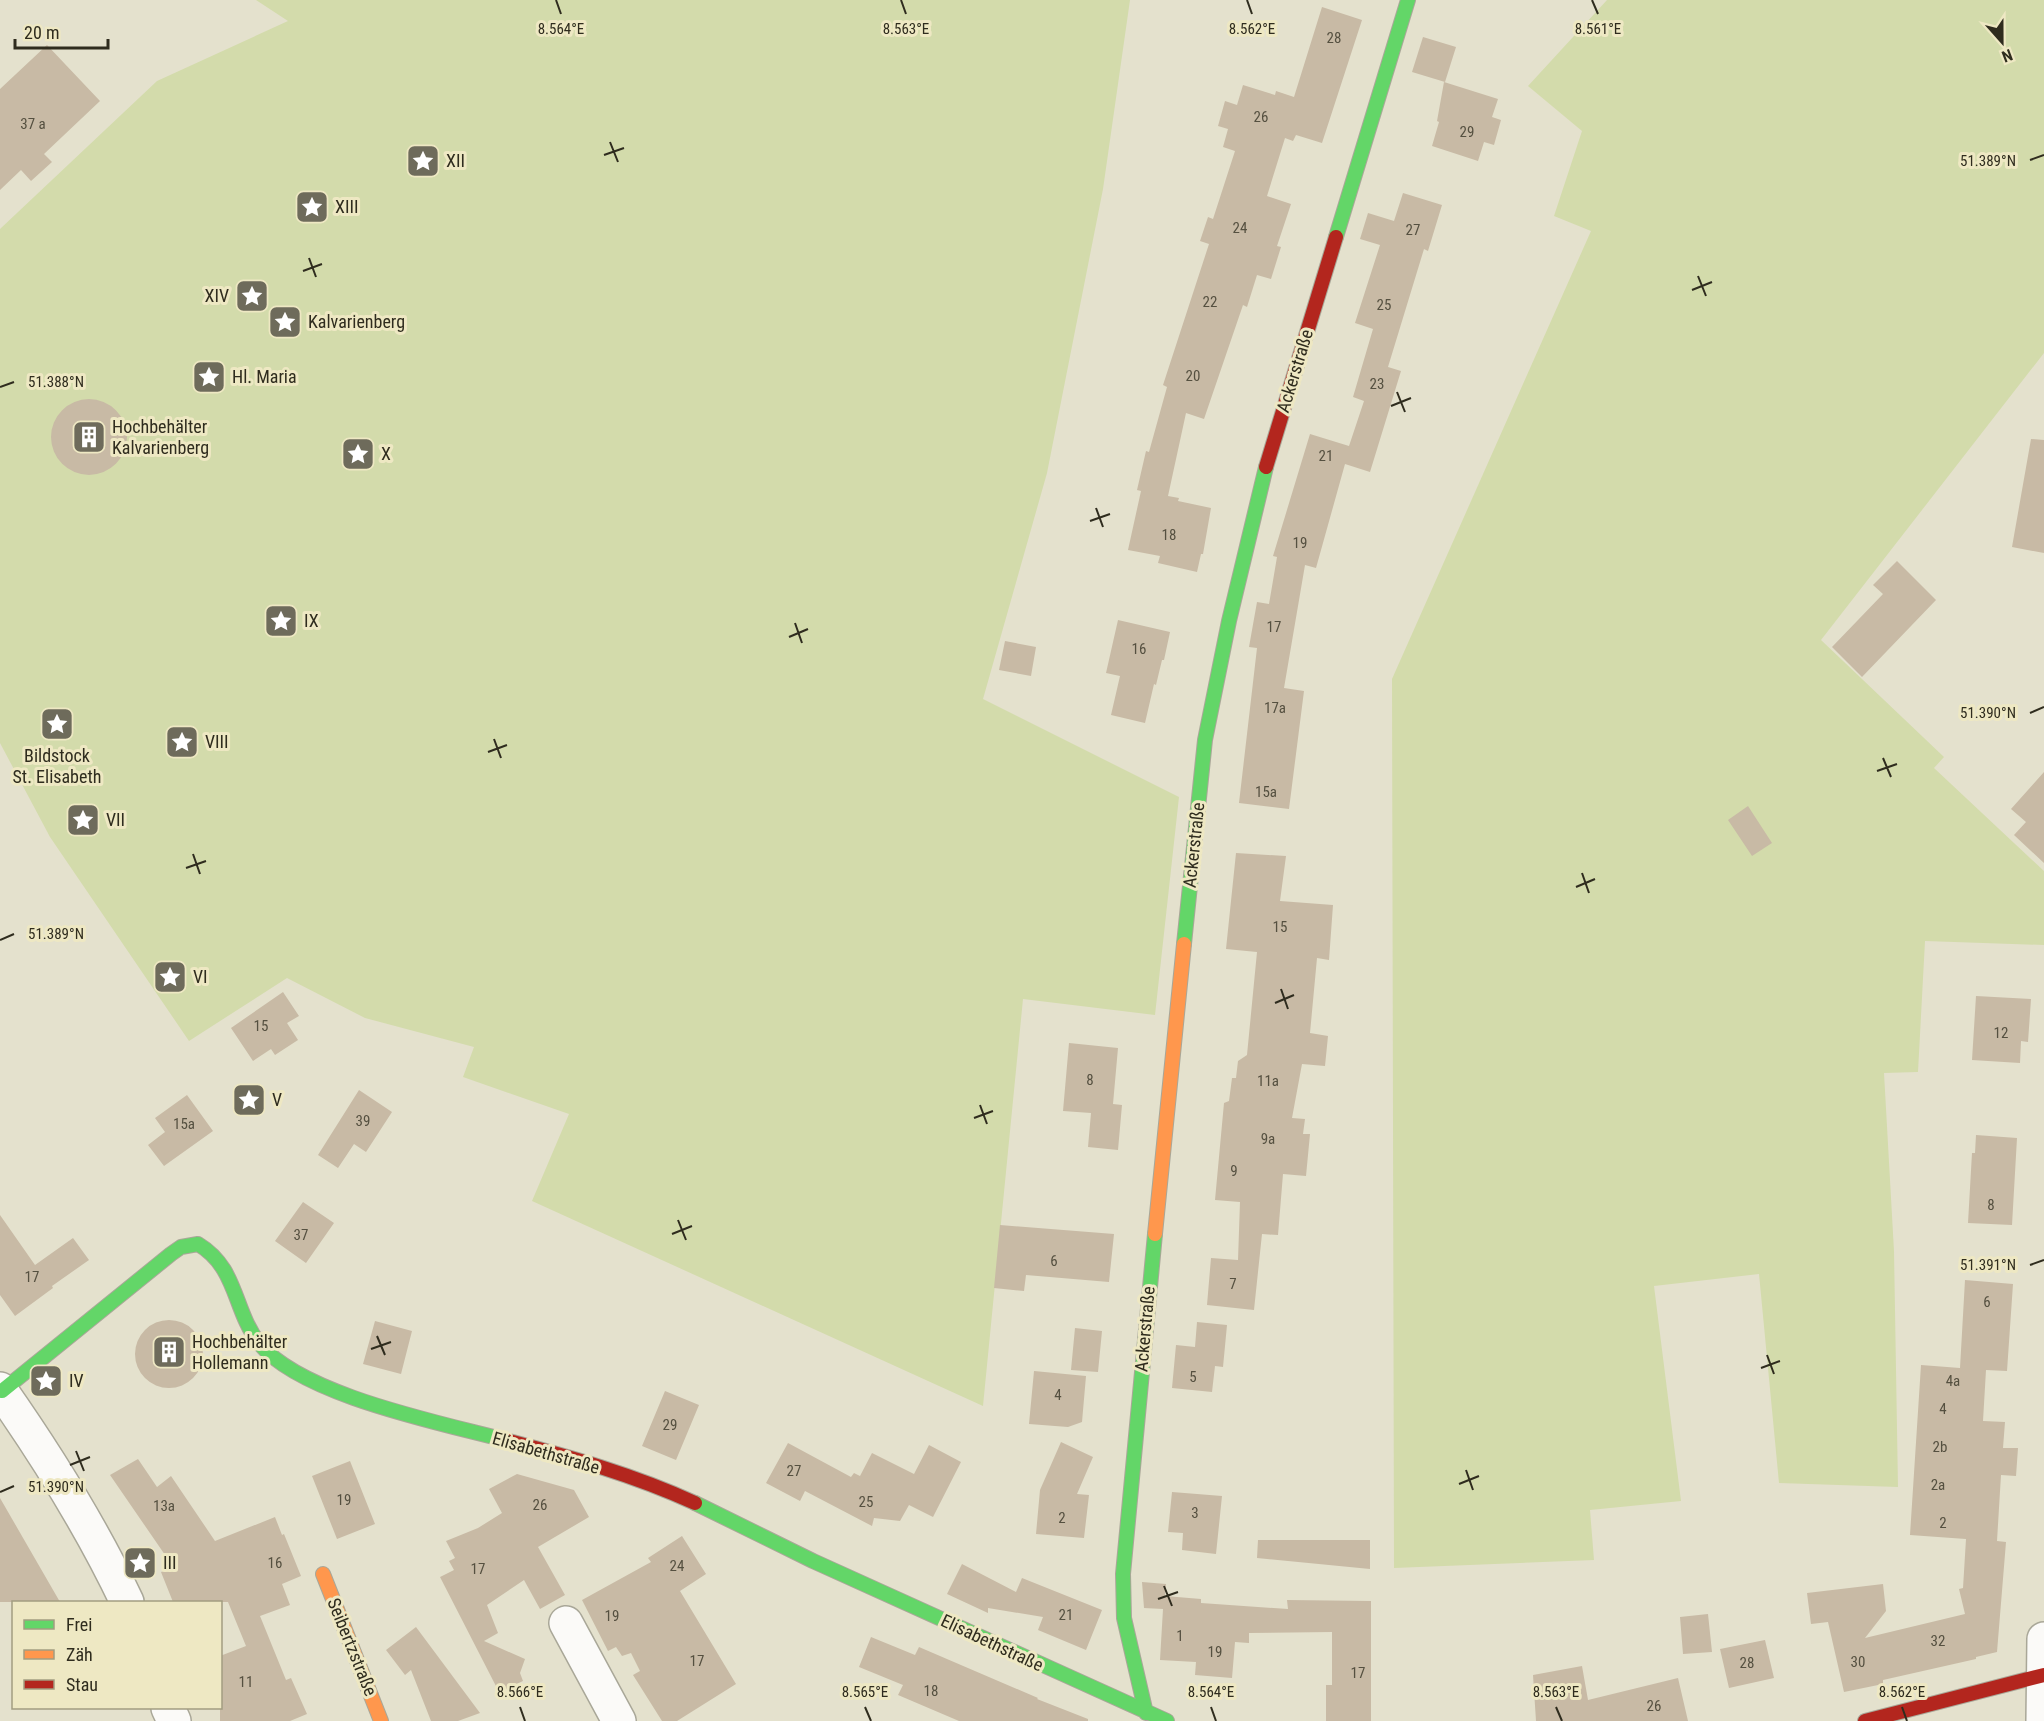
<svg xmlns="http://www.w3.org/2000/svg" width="2044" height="1721" viewBox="0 0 2044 1721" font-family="'Roboto Condensed',sans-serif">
	<rect width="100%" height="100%" fill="#e4e1cd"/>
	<path fill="#d3dbab" d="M256 0H1130L1103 189 1047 473 983 699 1179 797 1155 1015 1023 999 983 1406 532 1201 569 1114 463 1077 474 1047 365 1018 287 978 189 1041 50 837 0 743V229L157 81 288 21Z
		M1607 0H2044V353L1821 640 1944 757 1934 768 2044 871V945L1925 941 1918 1072 1884 1073 1894 1251 1898 1487 1779 1483 1759 1274 1654 1286 1681 1501 1590 1510 1594 1560 1394 1568 1392 679 1591 231 1554 216 1582 131 1528 86Z"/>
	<path fill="#c8baa5" d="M1322 7 1362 20 1322 143 1296 135 1293 141 1285 138 1267 196 1291 204 1277 246 1281 247 1271 279 1257 275 1247 307 1243 305 1204 419 1186 413 1168 496 1179 498 1178 501 1211 508 1203 554H1201L1197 572 1158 563 1160 556 1128 550 1141 491 1137 490 1146 451 1149 452 1167 387 1163 385 1209 244 1200 241 1208 217 1213 219 1235 151 1223 147 1228 129 1218 126 1225 101 1237 105 1243 85 1275 95 1276 91 1294 97Z
		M1423 37 1456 47 1445 82 1412 72Z
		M47 45 100 101 44 154 52 162 31 181 21 170 0 190V89Z
		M1444 82 1498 99 1492 117 1501 120 1494 145 1484 142 1478 161 1432 146 1439 122 1437 121Z
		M1403 193 1442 205 1428 251 1424 249 1388 367 1401 371 1370 472 1345 464 1316 568 1305 565 1284 688 1304 691 1289 809 1239 803 1257 648 1249 647 1257 602 1269 604 1277 557 1273 556 1310 434 1349 446 1364 401 1353 397 1373 329 1355 323 1380 245 1360 239 1368 213 1394 221Z
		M51 437a38 38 0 1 1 76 0a38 38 0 1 1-76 0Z
		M2031 439 2044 440V553L2012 547Z
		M1897 561 1936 600 1862 677 1832 647 1883 594 1873 585Z
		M1118 620 1170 632 1164 660H1162L1156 685 1154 684 1145 723 1111 715 1120 676 1106 673Z
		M1005 641 1036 647 1031 676 999 670Z
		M2044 772V863L2014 835 2026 822 2011 809Z
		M1748 806 1772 843 1752 856 1728 820Z
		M1236 853 1286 856 1280 901 1333 905 1329 960 1317 958 1310 1033 1328 1036 1325 1066 1302 1064 1292 1118 1305 1119 1303 1134H1310L1306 1176 1283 1174 1278 1235 1262 1234 1254 1310 1207 1305 1211 1258 1238 1260 1240 1202 1215 1200 1224 1103 1229 1101 1232 1078H1236L1238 1061 1247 1055 1257 952 1226 949Z
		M283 992 299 1016 287 1023 298 1040 275 1055 271 1049 253 1061 231 1028Z
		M1976 996 2031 999 2028 1042 2021 1041 2020 1063 1972 1060Z
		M1069 1043 1118 1048 1113 1104 1122 1105 1118 1150 1088 1147 1091 1113 1063 1111Z
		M359 1090 392 1112 366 1152 354 1144 338 1168 318 1155Z
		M187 1095 213 1131 164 1166 148 1145 165 1132 155 1118Z
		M1976 1135 2017 1138 2012 1225 1968 1223 1972 1153H1975Z
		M303 1202 334 1223 306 1263 275 1241Z
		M0 1215 35 1265 73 1238 89 1260 52 1286 53 1288 15 1316 0 1295Z
		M1000 1225 1114 1234 1109 1282 1026 1275 1024 1291 994 1288Z
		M1965 1280 2013 1284 2007 1371 1986 1370 1983 1421 2005 1422 2003 1448H2018L2016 1476 2001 1475 1997 1541 2006 1542 1997 1652 1976 1657V1659L1883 1680V1684L1844 1692 1828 1622 1811 1624 1807 1593 1883 1584 1886 1611 1865 1638 1965 1614 1959 1589 1963 1588 1966 1539 1910 1535 1921 1365 1960 1368Z
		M135 1354a34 34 0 1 1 68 0a34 34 0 1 1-68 0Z
		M375 1321 412 1331 401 1374 363 1364Z
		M1197 1322 1227 1325 1223 1367 1215 1366 1212 1392 1172 1388 1176 1345 1195 1347Z
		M1075 1328 1102 1331 1098 1372 1071 1370Z
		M1034 1371 1086 1376 1082 1422 1068 1427 1029 1424Z
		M665 1391 699 1405 676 1460 642 1446Z
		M1061 1442 1093 1457 1077 1494 1089 1495 1084 1538 1036 1534 1040 1490Z
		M788 1443 851 1477 854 1473 860 1476 872 1453 914 1474 929 1445 961 1462 933 1517 909 1505 900 1521 874 1518 872 1526 805 1491 800 1501 766 1483Z
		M138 1459 157 1487 171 1476 215 1541 275 1517 282 1535 284 1534 301 1576 282 1584 290 1605 260 1616 286 1680 291 1678 307 1714 290 1721H220V1656L246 1646 228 1602H173L161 1572 174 1568 110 1475Z
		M350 1461 375 1524 337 1539 312 1476Z
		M517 1474 574 1490 589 1517 538 1547 565 1595 540 1609 524 1580 487 1605 498 1633 484 1641 525 1659 520 1673 523 1681 499 1692 440 1577 454 1570 449 1561 455 1558 446 1541 478 1528 502 1513 489 1489Z
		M1172 1492 1222 1496 1216 1554 1182 1550 1183 1533 1168 1532Z
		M0 1498 60 1602H0Z
		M682 1536 706 1574 680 1591 736 1684 677 1721H662L633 1675 640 1671 631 1653 622 1656 616 1647 608 1651 582 1600 651 1562 648 1558Z
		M1258 1540H1370V1569L1257 1558Z
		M962 1564 1016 1592 1022 1578 1102 1610 1086 1650 1038 1630 1043 1617 988 1608V1613L947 1594Z
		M1142 1582 1166 1584 1165 1596 1201 1599V1603L1288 1609 1287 1600 1371 1601V1721H1326V1685H1332V1632L1249 1633V1643L1235 1642 1232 1678 1195 1675 1196 1662 1160 1660 1163 1609 1144 1608Z
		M1708 1614 1712 1652 1683 1654 1680 1617Z
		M416 1627 480 1713 458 1721H431L411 1670 405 1675 386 1650Z
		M871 1637 915 1655 919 1647 1038 1698 1037 1699 1088 1719V1721H959L898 1695 903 1685 859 1667Z
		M1765 1640 1774 1678 1729 1688 1720 1649Z
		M1582 1666 1588 1700 1678 1678 1688 1721H1536L1533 1675Z"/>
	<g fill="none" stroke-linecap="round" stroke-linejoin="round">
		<g stroke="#a9a798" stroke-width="36">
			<path id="street" d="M0 1389C47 1456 92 1528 127 1602
				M566 1623 619 1721
				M168 1708 174 1721
				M2043 1721 2044 1639"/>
		</g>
		<g stroke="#a9a798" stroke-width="16">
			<path id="fast" d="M1336 237 1408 0
				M1184 944 1205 740 1229 621 1266 467
				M2 1391 171 1254 181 1247 198 1244C238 1268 233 1310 259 1343 300 1395 441 1423 505 1440
				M695 1503 813 1561 1167 1721
				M1146 1713 1124 1618 1123 1574 1155 1234"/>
		</g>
		<g stroke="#a9a798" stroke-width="16">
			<path id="slow" d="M1155 1234 1184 944
				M323 1574 381 1721"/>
		</g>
		<g stroke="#a9a798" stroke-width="16">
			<path id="jam" d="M1266 467 1336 237
				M505 1440C570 1457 634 1475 695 1503
				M1865 1721 2044 1675"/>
		</g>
		<use href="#street" stroke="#fbfaf8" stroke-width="33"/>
		<use href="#fast" stroke="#63d668" stroke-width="14"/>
		<use href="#slow" stroke="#ff974d" stroke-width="14"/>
		<use href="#jam" stroke="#b3261e" stroke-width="14"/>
	</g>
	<path fill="none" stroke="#2f2c1e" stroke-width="2" d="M556 0 561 14M901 0 906 14M1247 0 1252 14M1592 0 1598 14M610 142 618 162M604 155 624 148M2030 160 2044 155M309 258 316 277M303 271 322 264M1698 276 1706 296M1692 290 1712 282M0 387 14 382M1397 392 1405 412M1391 406 1411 398M1096 508 1103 527M1090 521 1110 514M795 623 802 643M789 637 808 629M2030 713 2044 707M494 739 501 758M488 752 507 745M1883 758 1891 777M1877 771 1897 764M193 854 200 874M186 868 206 861M1582 873 1589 893M1576 887 1595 879M0 940 14 934M1281 989 1288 1009M1275 1003 1294 995M980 1105 987 1124M974 1118 993 1111M678 1220 686 1240M672 1234 692 1226M2030 1265 2044 1260M377 1336 385 1355M371 1349 391 1342M1767 1355 1774 1374M1761 1368 1780 1361M76 1451 84 1471M70 1465 90 1457M1466 1470 1473 1490M1459 1484 1479 1476M0 1492 14 1486M1164 1586 1172 1606M1158 1599 1178 1592M520 1707 525 1721M865 1707 871 1721M1211 1707 1216 1721M1556 1707 1562 1721M1902 1707 1907 1721"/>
	<defs>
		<g id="sight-square" transform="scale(1.725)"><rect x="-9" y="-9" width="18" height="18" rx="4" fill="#6e6b5b" stroke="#eee8c3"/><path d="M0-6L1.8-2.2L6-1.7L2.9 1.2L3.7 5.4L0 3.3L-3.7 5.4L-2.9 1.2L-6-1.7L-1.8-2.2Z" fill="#fff"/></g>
		<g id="building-square" transform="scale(1.725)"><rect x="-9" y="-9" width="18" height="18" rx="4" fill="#6e6b5b" stroke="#eee8c3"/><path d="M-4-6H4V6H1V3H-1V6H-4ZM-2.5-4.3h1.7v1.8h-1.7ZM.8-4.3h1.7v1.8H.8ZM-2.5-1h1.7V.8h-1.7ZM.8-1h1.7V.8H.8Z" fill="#fff"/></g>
	</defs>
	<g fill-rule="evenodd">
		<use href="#sight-square" x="423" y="161"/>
		<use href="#sight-square" x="312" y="207"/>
		<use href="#sight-square" x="252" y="296"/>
		<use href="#sight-square" x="285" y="322"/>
		<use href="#sight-square" x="209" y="377"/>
		<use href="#building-square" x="89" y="437"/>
		<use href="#sight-square" x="358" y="454"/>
		<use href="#sight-square" x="281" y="621"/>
		<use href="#sight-square" x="57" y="724"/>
		<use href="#sight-square" x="182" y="742"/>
		<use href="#sight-square" x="83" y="820"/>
		<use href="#sight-square" x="170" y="977"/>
		<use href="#sight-square" x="249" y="1100"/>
		<use href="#building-square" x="169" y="1352"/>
		<use href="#sight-square" x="46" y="1381"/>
		<use href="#sight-square" x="140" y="1563"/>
	</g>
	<g text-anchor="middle" stroke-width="6" stroke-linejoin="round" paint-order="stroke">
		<g font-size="15" fill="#555040">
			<text x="1334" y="43">28</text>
			<text x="1261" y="122">26</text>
			<text x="33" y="129">37 a</text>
			<text x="1467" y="137">29</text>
			<text x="1240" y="233">24</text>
			<text x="1413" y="235">27</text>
			<text x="1210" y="307">22</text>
			<text x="1384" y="310">25</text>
			<text x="1193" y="381">20</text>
			<text x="1377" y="389">23</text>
			<text x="1326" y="461">21</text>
			<text x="1169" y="540">18</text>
			<text x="1300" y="548">19</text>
			<text x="1274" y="632">17</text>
			<text x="1139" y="654">16</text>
			<text x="1275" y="713">17a</text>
			<text x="1266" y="797">15a</text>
			<text x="1280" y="932">15</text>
			<text x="261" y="1031">15</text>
			<text x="2001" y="1038">12</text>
			<text x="1090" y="1085">8</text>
			<text x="1268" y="1086">11a</text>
			<text x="363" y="1126">39</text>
			<text x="184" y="1129">15a</text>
			<text x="1268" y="1144">9a</text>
			<text x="1234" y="1176">9</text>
			<text x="1991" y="1210">8</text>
			<text x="301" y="1240">37</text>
			<text x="1054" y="1266">6</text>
			<text x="32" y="1282">17</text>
			<text x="1233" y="1289">7</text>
			<text x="1987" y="1307">6</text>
			<text x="1193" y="1382">5</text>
			<text x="1953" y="1386">4a</text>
			<text x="1058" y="1400">4</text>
			<text x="1943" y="1414">4</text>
			<text x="670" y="1430">29</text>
			<text x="1940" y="1452">2b</text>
			<text x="794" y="1476">27</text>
			<text x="1938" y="1490">2a</text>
			<text x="344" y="1505">19</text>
			<text x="866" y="1507">25</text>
			<text x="540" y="1510">26</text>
			<text x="164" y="1511">13a</text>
			<text x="1195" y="1518">3</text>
			<text x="1062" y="1523">2</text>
			<text x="1943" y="1528">2</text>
			<text x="275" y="1568">16</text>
			<text x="677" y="1571">24</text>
			<text x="478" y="1574">17</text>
			<text x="1066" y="1620">21</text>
			<text x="612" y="1621">19</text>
			<text x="1180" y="1641">1</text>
			<text x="1938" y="1646">32</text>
			<text x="1215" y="1657">19</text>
			<text x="697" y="1666">17</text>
			<text x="1858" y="1667">30</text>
			<text x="1747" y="1668">28</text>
			<text x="1358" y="1678">17</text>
			<text x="246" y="1687">11</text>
			<text x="931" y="1696">18</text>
			<text x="1654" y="1711">26</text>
		</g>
		<g font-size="18" fill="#2f2c1e" stroke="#eee8c3" text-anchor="start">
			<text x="446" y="167">XII</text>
			<text x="335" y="213">XIII</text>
			<text x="229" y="302" text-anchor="end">XIV</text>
			<text x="308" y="328">Kalvarienberg</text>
			<text x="232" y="383">Hl. Maria</text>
			<text x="112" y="433">Hochbehälter<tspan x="112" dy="21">Kalvarienberg</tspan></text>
			<text x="381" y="460">X</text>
			<text x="304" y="627">IX</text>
			<text x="205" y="748">VIII</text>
			<text x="57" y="762" text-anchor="middle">Bildstock<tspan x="57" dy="21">St. Elisabeth</tspan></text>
			<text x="106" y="826">VII</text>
			<text x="193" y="983">VI</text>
			<text x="272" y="1106">V</text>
			<text x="192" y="1348">Hochbehälter<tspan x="192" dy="21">Hollemann</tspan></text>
			<text x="69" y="1387">IV</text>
			<text x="163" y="1569">III</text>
		</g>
		<g font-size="18" fill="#2f2c1e" stroke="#eee8c3">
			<text transform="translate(1295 371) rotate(-73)" y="6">Ackerstraße</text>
			<text transform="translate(1194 845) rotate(-84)" y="6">Ackerstraße</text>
			<text transform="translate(1145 1329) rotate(-85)" y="6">Ackerstraße</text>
			<text transform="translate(546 1453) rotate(16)" y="6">Elisabethstraße</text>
			<text transform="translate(992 1643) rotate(25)" y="6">Elisabethstraße</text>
			<text transform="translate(352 1647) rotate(68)" y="6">Seibertzstraße</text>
		</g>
	</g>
	<g font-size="15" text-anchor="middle" fill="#2f2c1e" stroke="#eee8c3" stroke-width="6" stroke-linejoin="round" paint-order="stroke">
		<text x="1252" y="34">8.562°E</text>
		<text x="561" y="34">8.564°E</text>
		<text x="906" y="34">8.563°E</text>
		<text x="1598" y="34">8.561°E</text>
		<text x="1988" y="166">51.389°N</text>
		<text x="56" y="387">51.388°N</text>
		<text x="1988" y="718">51.390°N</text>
		<text x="56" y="939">51.389°N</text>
		<text x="1988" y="1270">51.391°N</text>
		<text x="56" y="1492">51.390°N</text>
		<text x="520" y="1697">8.566°E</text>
		<text x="865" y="1697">8.565°E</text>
		<text x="1211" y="1697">8.564°E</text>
		<text x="1556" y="1697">8.563°E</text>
		<text x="1902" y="1697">8.562°E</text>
	</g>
	<rect x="12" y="1601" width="210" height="108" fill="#eee8c3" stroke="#a29d81" stroke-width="1.5"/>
	<rect x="24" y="1620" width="30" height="9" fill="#63d668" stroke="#a29d81" stroke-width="1.5"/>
	<text x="66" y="1631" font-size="18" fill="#2f2c1e">Frei</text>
	<rect x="24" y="1650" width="30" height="9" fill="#ff974d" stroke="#a29d81" stroke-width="1.5"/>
	<text x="66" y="1661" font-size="18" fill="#2f2c1e">Zäh</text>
	<rect x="24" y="1680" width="30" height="9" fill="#b3261e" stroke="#a29d81" stroke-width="1.5"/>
	<text x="66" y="1691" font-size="18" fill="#2f2c1e">Stau</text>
	<g transform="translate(2002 42) rotate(159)" stroke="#eee8c3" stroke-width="4.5" paint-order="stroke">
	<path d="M0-4.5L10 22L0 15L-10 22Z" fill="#2f2c1e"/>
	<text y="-9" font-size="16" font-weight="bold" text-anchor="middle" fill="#2f2c1e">N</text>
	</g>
	<path d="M15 39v9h93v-9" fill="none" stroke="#2f2c1e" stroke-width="3"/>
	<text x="24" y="39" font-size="18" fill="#2f2c1e" stroke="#eee8c3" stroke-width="4.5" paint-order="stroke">20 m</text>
</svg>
